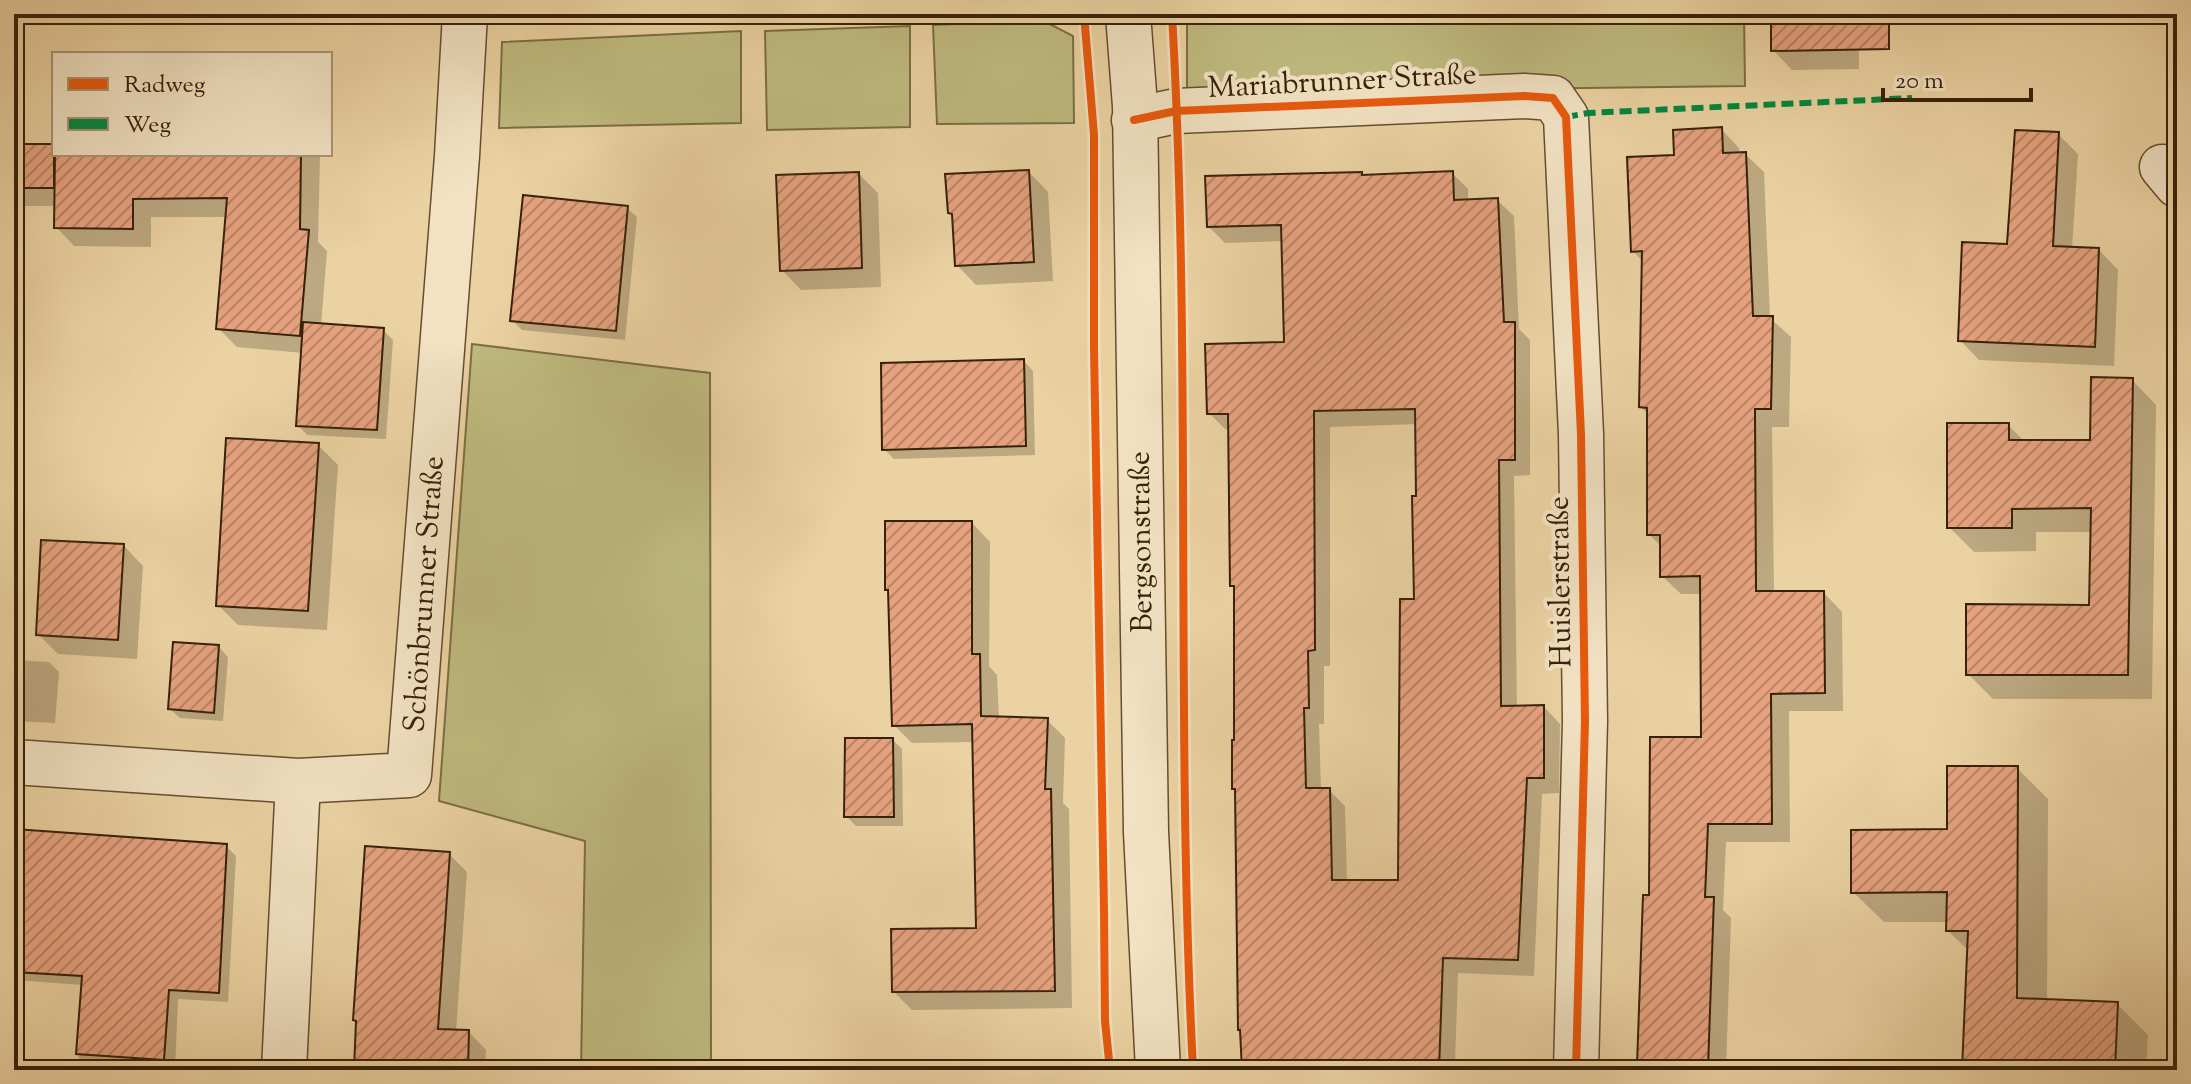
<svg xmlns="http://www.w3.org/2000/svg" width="2191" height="1084" viewBox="0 0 2191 1084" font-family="'Sorts Mill Goudy',serif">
	<defs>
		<pattern id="building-hatch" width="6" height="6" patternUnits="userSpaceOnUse" patternTransform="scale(2)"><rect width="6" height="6" fill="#e6a27f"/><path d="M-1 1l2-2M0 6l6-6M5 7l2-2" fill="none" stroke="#bb8466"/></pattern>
	</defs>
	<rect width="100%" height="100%" fill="#ebd2a2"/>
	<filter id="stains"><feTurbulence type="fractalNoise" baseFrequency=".0025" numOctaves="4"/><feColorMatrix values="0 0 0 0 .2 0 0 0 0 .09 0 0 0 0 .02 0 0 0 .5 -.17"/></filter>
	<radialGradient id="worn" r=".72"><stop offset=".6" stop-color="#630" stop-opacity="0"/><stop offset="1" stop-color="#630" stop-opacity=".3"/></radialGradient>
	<path fill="#bfba7f" stroke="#7c6e44" stroke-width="2" d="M1187 14H1744L1745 86 1187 93Z
		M1042 20 1073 36 1074 123 937 124 933 25Z
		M910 26V127L767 130 765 31Z
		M741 31V123L499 128 502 42Z
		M472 344 710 373 711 1070H581L585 841 439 801Z"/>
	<path fill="#0003" fill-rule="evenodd" d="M1773 14H1842L1859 31V69L1792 70 1773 50Z
		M1721 129 1739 148 1740 154H1745L1764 172 1770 318 1791 337 1789 427H1772L1774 593H1824L1842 612 1843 711H1789L1790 842H1726L1723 910 1731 918 1726 1070H1644L1639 1065 1651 897 1703 739 1702 594H1681L1662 576V547L1649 534V415L1641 407 1643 262 1633 251Z
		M2058 134 2078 154 2072 249 2099 250 2118 270 2114 366 1979 360 1960 340 2009 247Z
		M14 146H54V154H320L318 242 327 251 321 326 383 330 393 340 386 439 307 435 298 425 303 353 237 347 218 328 227 217H151V247L74 246 56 227V206H14Z
		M1029 172 1048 192 1053 281 976 285 957 265 954 217 950 213Z
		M1452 173 1468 189V202L1497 200 1514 216 1519 329 1530 340V475L1514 476 1517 708 1544 707 1560 724 1559 793 1542 794 1534 976 1458 973 1455 1063 1504 1064 1510 1070H1244L1237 792 1234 788 1236 742V589L1232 585 1230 429H1225L1209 413 1286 344 1283 241 1225 243 1209 227 1361 174 1364 177ZM1418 424 1416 601 1400 882H1347L1345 806 1329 790H1321L1319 724H1324V666H1330V427Z
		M859 174 878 193 881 287 801 290 782 270Z
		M627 208 637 217 625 340 522 330 512 320Z
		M1024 361 1033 371 1035 455 894 459 884 449Z
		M2132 380 2156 405 2152 699H1993L1968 674 2091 607 2092 532H2036V551L1974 552 1949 527 2008 425 2025 442H2092Z
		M318 445 338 465 327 630 238 625 218 605Z
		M972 523 990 542 989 666 997 675 999 719 1047 720 1065 738 1063 803 1069 809 1072 1008 912 1010 894 992 978 930 975 742 912 743 894 725 890 592 887 589Z
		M124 546 143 566 137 659 58 654 38 634Z
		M219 647 228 657 223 721 180 718 170 709Z
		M14 660 49 662 59 672 55 723 14 721Z
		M893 740 902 749 903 826H856L846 816Z
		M2017 768 2048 799 2047 1002 2117 1004 2148 1035 2146 1070H1964L1969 951 1948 931V922H1884L1853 892 1949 831Z
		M14 831 226 846 236 856 228 1002 178 999 175 1070H78L83 985 14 980Z
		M449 854 467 872 456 1032H469L486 1050 485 1070H356Z
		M897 1065 1073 1070H897Z"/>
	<path fill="url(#building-hatch)" stroke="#382109" stroke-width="2" fill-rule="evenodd" d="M1771 14H1889V49L1771 51Z
		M1722 127 1723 153 1746 152 1753 316H1773L1771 409H1755L1756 591H1824L1825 693 1771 694 1772 824H1708L1705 897H1714L1708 1068 1637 1066 1643 895H1649L1650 737H1701L1700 576 1660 577V535H1647V408L1639 407 1642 251 1631 252 1627 157 1674 155 1673 130Z
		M2015 130 2059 132 2053 246 2099 248 2095 347 1958 341 1962 242 2007 244Z
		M14 144H54V188H14Z
		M55 154H301L300 229 309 230 300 336 216 329 227 198 133 199V229L54 228Z
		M1029 170 1034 262 955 266 952 214 948 213 945 174Z
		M1453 171 1454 200 1498 198 1504 322H1515V460H1499L1501 706 1544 705V778H1527L1518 960 1443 958 1439 1070H1242L1240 1030H1238L1235 789H1232V740H1234V586H1230L1228 414H1207L1205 344 1284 342 1281 225 1207 227 1205 176 1362 172V175ZM1415 409 1416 496H1412L1414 599H1400L1398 880H1332L1330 788H1306L1304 708H1309L1308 651 1315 650 1314 411Z
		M859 172 862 268 780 271 776 175Z
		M523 195 628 206 616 331 510 321Z
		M303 322 384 328 377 430 296 426Z
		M1024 359 1026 446 882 450 881 363Z
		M2091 377 2133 378 2128 675H1966V604L2089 605 2091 508 2012 509V528H1947V423H2009V440H2090Z
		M226 438 319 443 308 611 216 606Z
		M885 521H972V654H980L981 716 1048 718 1045 789H1051L1055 991 892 992 891 929 976 928 972 724 892 726 888 590H885Z
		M41 540 124 544 118 640 36 635Z
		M173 642 219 645 214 713 168 709Z
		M845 738H893L894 817H844Z
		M1947 766H2018L2017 998 2118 1002 2115 1070H1962L1968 931H1946L1947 892 1851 893V830L1947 829Z
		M14 829 227 844 219 993 169 990 164 1060 76 1054 82 976 14 972Z
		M365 846 450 852 438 1029 469 1030 468 1070H354L356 1021 353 1020Z"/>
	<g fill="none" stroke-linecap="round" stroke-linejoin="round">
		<g stroke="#654d2f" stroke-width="47">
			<path id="minor" d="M1128 14 1135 106 1146 832 1158 1070
				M1134 120 1176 111 1524 96 1553 98 1566 117 1581 434 1585 721 1576 1070
				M2162 167 2177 185
				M14 762 298 781
				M284 1070 298 781 409 775 457 156 465 14"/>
		</g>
		<use href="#minor" stroke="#f2e2c3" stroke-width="44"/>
		<path stroke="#00873e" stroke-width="6" stroke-dasharray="12 6" stroke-linecap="butt" d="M1566 117 1588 113 1912 98"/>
		<g stroke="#f2e2c3" stroke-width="13">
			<path id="cycleway" d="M1084 14 1094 135V349L1104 910 1105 1021 1110 1070
				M1172 14C1192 366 1175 718 1193 1070
				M1134 120 1176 111 1524 96 1553 98 1566 117 1581 434 1585 721 1576 1070"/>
		</g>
		<use href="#cycleway" stroke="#e8590c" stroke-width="8"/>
	</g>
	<g text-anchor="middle" stroke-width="8" stroke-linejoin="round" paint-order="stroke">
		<g font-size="30" fill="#382109" stroke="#f2e2c3">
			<text transform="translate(1342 80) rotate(-3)" y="10">Mariabrunner Straße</text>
			<text transform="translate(1140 542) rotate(-91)" y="10">Bergsonstraße</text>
			<text transform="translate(1559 582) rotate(-91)" y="10">Huislerstraße</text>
			<text transform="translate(423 594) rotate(-86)" y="10">Schönbrunner Straße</text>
		</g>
	</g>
	<rect width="2191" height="1084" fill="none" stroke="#ebd2a2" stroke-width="48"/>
	<rect x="16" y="16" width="2159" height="1052" fill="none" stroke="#382109" stroke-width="4"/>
	<rect x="24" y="24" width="2143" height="1036" fill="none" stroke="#382109" stroke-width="2"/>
	<rect x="52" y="52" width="280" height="104" fill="#f2e2c3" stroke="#a89579" stroke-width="2"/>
	<rect x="68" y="78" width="40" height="12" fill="#e8590c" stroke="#a89579" stroke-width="2"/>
	<text x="124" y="92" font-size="24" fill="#382109">Radweg</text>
	<rect x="68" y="118" width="40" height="12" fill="#00873e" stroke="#a89579" stroke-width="2"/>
	<text x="124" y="132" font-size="24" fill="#382109">Weg</text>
	<path d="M1883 88v12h148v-12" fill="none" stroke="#382109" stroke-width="4"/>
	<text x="1895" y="88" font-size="24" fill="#382109" stroke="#f2e2c3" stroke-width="6" paint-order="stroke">20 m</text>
	<rect width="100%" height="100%" filter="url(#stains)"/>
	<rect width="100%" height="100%" fill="url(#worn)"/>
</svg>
